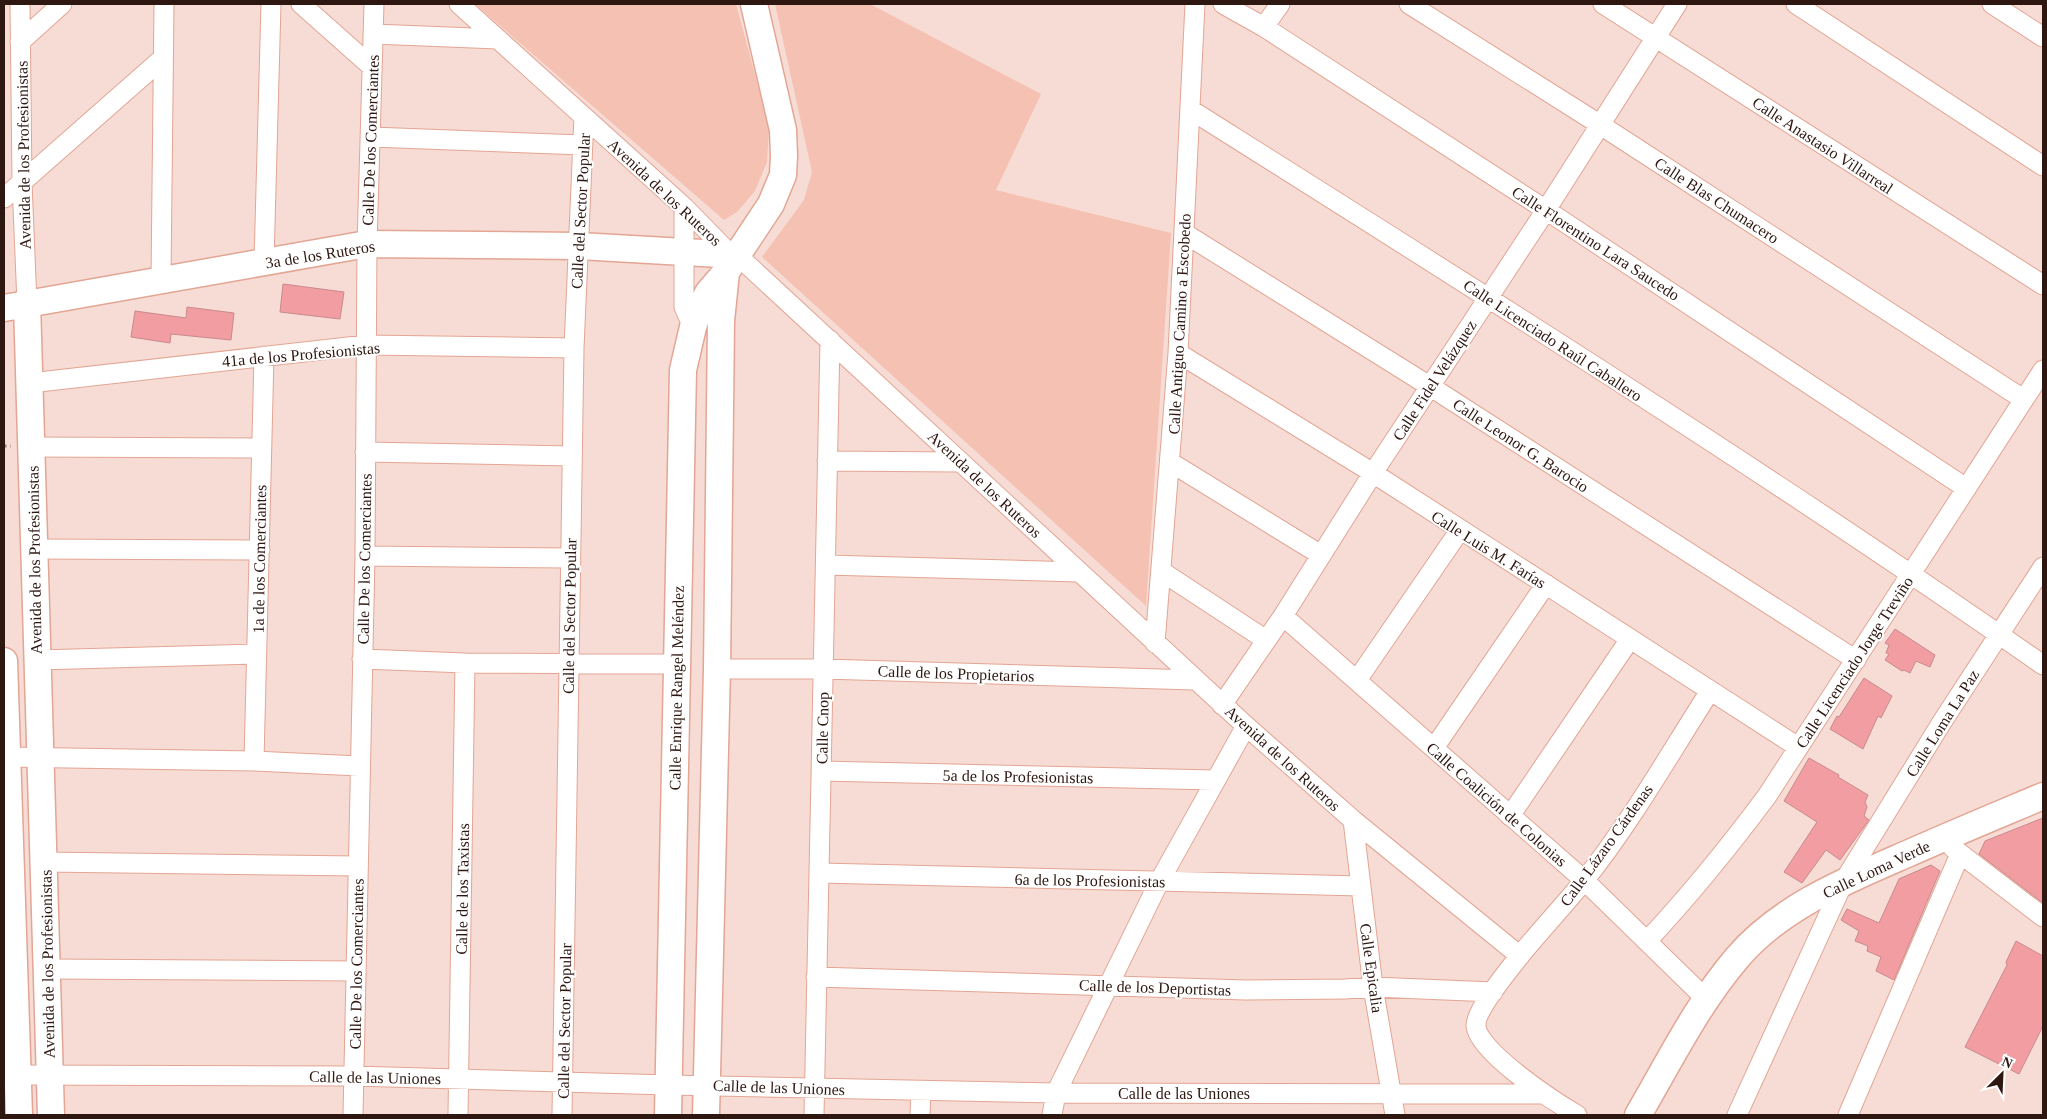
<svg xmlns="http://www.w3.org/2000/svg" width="2047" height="1119" viewBox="0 0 2047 1119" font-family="Georgia,serif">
	<rect width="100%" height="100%" fill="#f6dcd4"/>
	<path fill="#f5c1b3" d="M475 4H736L769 127 767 162 755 191 737 212 724 220Z
		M775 4H870L1041 94 996 190 1171 233 1146 606 762 257 804 200 812 172Z"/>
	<path fill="#f29da2" stroke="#c9898d" d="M283 284 344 292 340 319 280 312Z
		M187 307 234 313 231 340 171 334 170 343 131 337 135 311 186 318Z
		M1895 629 1935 655 1930 667 1916 661 1910 673 1904 670 1902 671 1885 660 1889 654 1886 653 1889 645 1885 643Z
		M1864 678 1892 696 1881 718 1878 716 1863 749 1830 729 1837 716 1839 717Z
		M1809 758 1839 775 1838 777 1868 795 1865 802 1867 807 1864 816 1869 820 1840 860 1826 850 1802 883 1784 872 1817 822 1784 801Z
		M2043 818V903L1979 854 1985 841Z
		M1931 865 1940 871 1894 980 1876 971 1881 957 1867 951 1868 946 1855 941 1859 931 1841 920 1847 909 1879 923 1899 879Z
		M2016 941 2043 956V1026L2019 1074 1965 1047 2007 965 2006 962Z"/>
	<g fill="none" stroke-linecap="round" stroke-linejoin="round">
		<g stroke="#e3a594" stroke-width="21">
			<path id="street" d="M20 4 22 183 27 303
				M301 4 372 67
				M459 4 684 207 729 253
				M1223 4 1264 27 1546 210 1966 488
				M1409 4 1599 124 2023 399
				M1603 4 2043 285
				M1796 4 2043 166
				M1992 4 2043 37
				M1264 27 1280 4
				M373 34 498 39
				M20 42 62 4
				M1191 110C1478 291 1765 471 2043 665
				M371 137 583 145
				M4 198 163 58
				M684 207V307L693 327
				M1184 233 1431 387 1856 660
				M737 255 1246 726 1353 820 1520 956
				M264 262 271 4
				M161 280 164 4
				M1178 353 1373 473 1798 747
				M30 383 366 345 574 348
				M31 447 261 448
				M365 452 571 456
				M827 461 960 462
				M1170 462 1321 555
				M34 549 260 550
				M365 556 569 558
				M826 565 1079 572
				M1161 571 1266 640
				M1283 616 1584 880 1706 999
				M1155 643 1178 353 1195 4
				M362 659 465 663 676 664
				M37 660 256 654
				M717 669H823L1194 680
				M1357 680 1460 530
				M1222 705 1283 616 1373 473 1546 210 1677 4
				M1434 748 1546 584
				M6 757 254 761 359 766
				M254 761 264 356
				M821 771 1215 780
				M1510 816 1630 639
				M1353 820 1373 987 1395 1115
				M1953 848 2043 917
				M44 862 358 866
				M820 873 1361 886
				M1647 941C1690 895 1729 847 1767 796L2043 370
				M47 969 356 971
				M816 977 1246 990 1345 989 1373 987 1493 992
				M17 1075 354 1076 669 1085 1056 1093 1542 1094
				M353 1115 365 556 367 244 374 4
				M458 1115 465 663
				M562 1115 574 348 584 117
				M814 1115 830 340
				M920 1115 921 1091
				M1052 1115 1056 1093 1159 882 1246 726
				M1577 1115C1555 1102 1478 1052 1476 1026 1475 1010 1511 967 1522 953 1542 929 1564 905 1584 881 1631 822 1669 755 1710 691
				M1737 1115 1844 881 1942 722 2043 567
				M1848 1115 1960 854"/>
		</g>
		<g stroke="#e3a594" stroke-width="29">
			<path id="secondary" d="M27 303 51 1115
				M4 308 367 244 579 246 737 255
				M4 661 19 1115
				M668 1115 683 370 693 327 699 310 708 293 726 272 771 204 783 175 784 156 783 130 754 4
				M706 1115 717 669 721 321 726 272
				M1638 1115C1669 1062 1697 1005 1737 958 1780 907 1847 880 1907 854 1952 834 1998 815 2043 796"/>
		</g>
		<path stroke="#977e77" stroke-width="3" stroke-dasharray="2.5 4" stroke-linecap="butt" d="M4 446H11"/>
		<use href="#street" stroke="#fff" stroke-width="19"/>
		<use href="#secondary" stroke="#fff" stroke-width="26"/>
	</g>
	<g text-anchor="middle" stroke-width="4" stroke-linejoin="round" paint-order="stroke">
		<g font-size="16" fill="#2e1711" stroke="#fff">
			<text transform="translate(370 140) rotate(-88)" y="6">Calle De los Comerciantes</text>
			<text transform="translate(1823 145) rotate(33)" y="6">Calle Anastasio Villarreal</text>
			<text transform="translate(23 155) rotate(-91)" y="6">Avenida de los Profesionistas</text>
			<text transform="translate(665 192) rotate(43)" y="6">Avenida de los Ruteros</text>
			<text transform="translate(1717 200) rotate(33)" y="6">Calle Blas Chumacero</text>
			<text transform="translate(580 211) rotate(-87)" y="6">Calle del Sector Popular</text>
			<text transform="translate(1596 243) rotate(33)" y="6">Calle Florentino Lara Saucedo</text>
			<text transform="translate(320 254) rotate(-9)" y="6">3a de los Ruteros</text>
			<text transform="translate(1179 324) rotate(-87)" y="6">Calle Antiguo Camino a Escobedo</text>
			<text transform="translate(1553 340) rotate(33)" y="6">Calle Licenciado Raúl Caballero</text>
			<text transform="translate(301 354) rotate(-5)" y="6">41a de los Profesionistas</text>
			<text transform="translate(1434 380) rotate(-57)" y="6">Calle Fidel Velázquez</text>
			<text transform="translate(1521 445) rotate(33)" y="6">Calle Leonor G. Barocio</text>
			<text transform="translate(985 484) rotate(43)" y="6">Avenida de los Ruteros</text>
			<text transform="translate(1489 549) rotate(32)" y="6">Calle Luis M. Farías</text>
			<text transform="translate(259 559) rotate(-89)" y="6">1a de los Comerciantes</text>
			<text transform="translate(364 559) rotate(-89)" y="6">Calle De los Comerciantes</text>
			<text transform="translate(34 560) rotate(-91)" y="6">Avenida de los Profesionistas</text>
			<text transform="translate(569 616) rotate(-89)" y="6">Calle del Sector Popular</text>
			<text transform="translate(1854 662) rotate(-57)" y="6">Calle Licenciado Jorge Treviño</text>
			<text transform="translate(956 673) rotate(2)" y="6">Calle de los Propietarios</text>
			<text transform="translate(676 688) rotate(-89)" y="6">Calle Enrique Rangel Meléndez</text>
			<text transform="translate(1942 723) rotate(-58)" y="6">Calle Loma La Paz</text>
			<text transform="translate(822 728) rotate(-89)" y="6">Calle Cnop</text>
			<text transform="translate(1283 758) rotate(42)" y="6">Avenida de los Ruteros</text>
			<text transform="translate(1018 776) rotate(1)" y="6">5a de los Profesionistas</text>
			<text transform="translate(1497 804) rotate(41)" y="6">Calle Coalición de Colonias</text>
			<text transform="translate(1606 845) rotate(-54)" y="6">Calle Lázaro Cárdenas</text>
			<text transform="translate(1876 869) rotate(-25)" y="6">Calle Loma Verde</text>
			<text transform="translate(1090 880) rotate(1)" y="6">6a de los Profesionistas</text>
			<text transform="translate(462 889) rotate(-89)" y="6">Calle de los Taxistas</text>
			<text transform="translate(47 964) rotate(-91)" y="6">Avenida de los Profesionistas</text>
			<text transform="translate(356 964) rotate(-89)" y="6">Calle De los Comerciantes</text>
			<text transform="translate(1372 968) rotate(82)" y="6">Calle Epicalia</text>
			<text transform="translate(1155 987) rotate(2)" y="6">Calle de los Deportistas</text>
			<text transform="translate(564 1021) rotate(-89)" y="6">Calle del Sector Popular</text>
			<text transform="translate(375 1077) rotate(1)" y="6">Calle de las Uniones</text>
			<text transform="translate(779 1087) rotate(2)" y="6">Calle de las Uniones</text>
			<text x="1184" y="1099">Calle de las Uniones</text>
		</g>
	</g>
	<rect width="2047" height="1119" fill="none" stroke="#2e1711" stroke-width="10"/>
	<g transform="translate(2002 1074) rotate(24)" stroke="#ffffff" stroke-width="4" paint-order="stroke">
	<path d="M0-4L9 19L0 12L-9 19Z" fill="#2e1711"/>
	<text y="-8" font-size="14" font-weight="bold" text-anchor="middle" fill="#2e1711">N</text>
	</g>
</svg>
